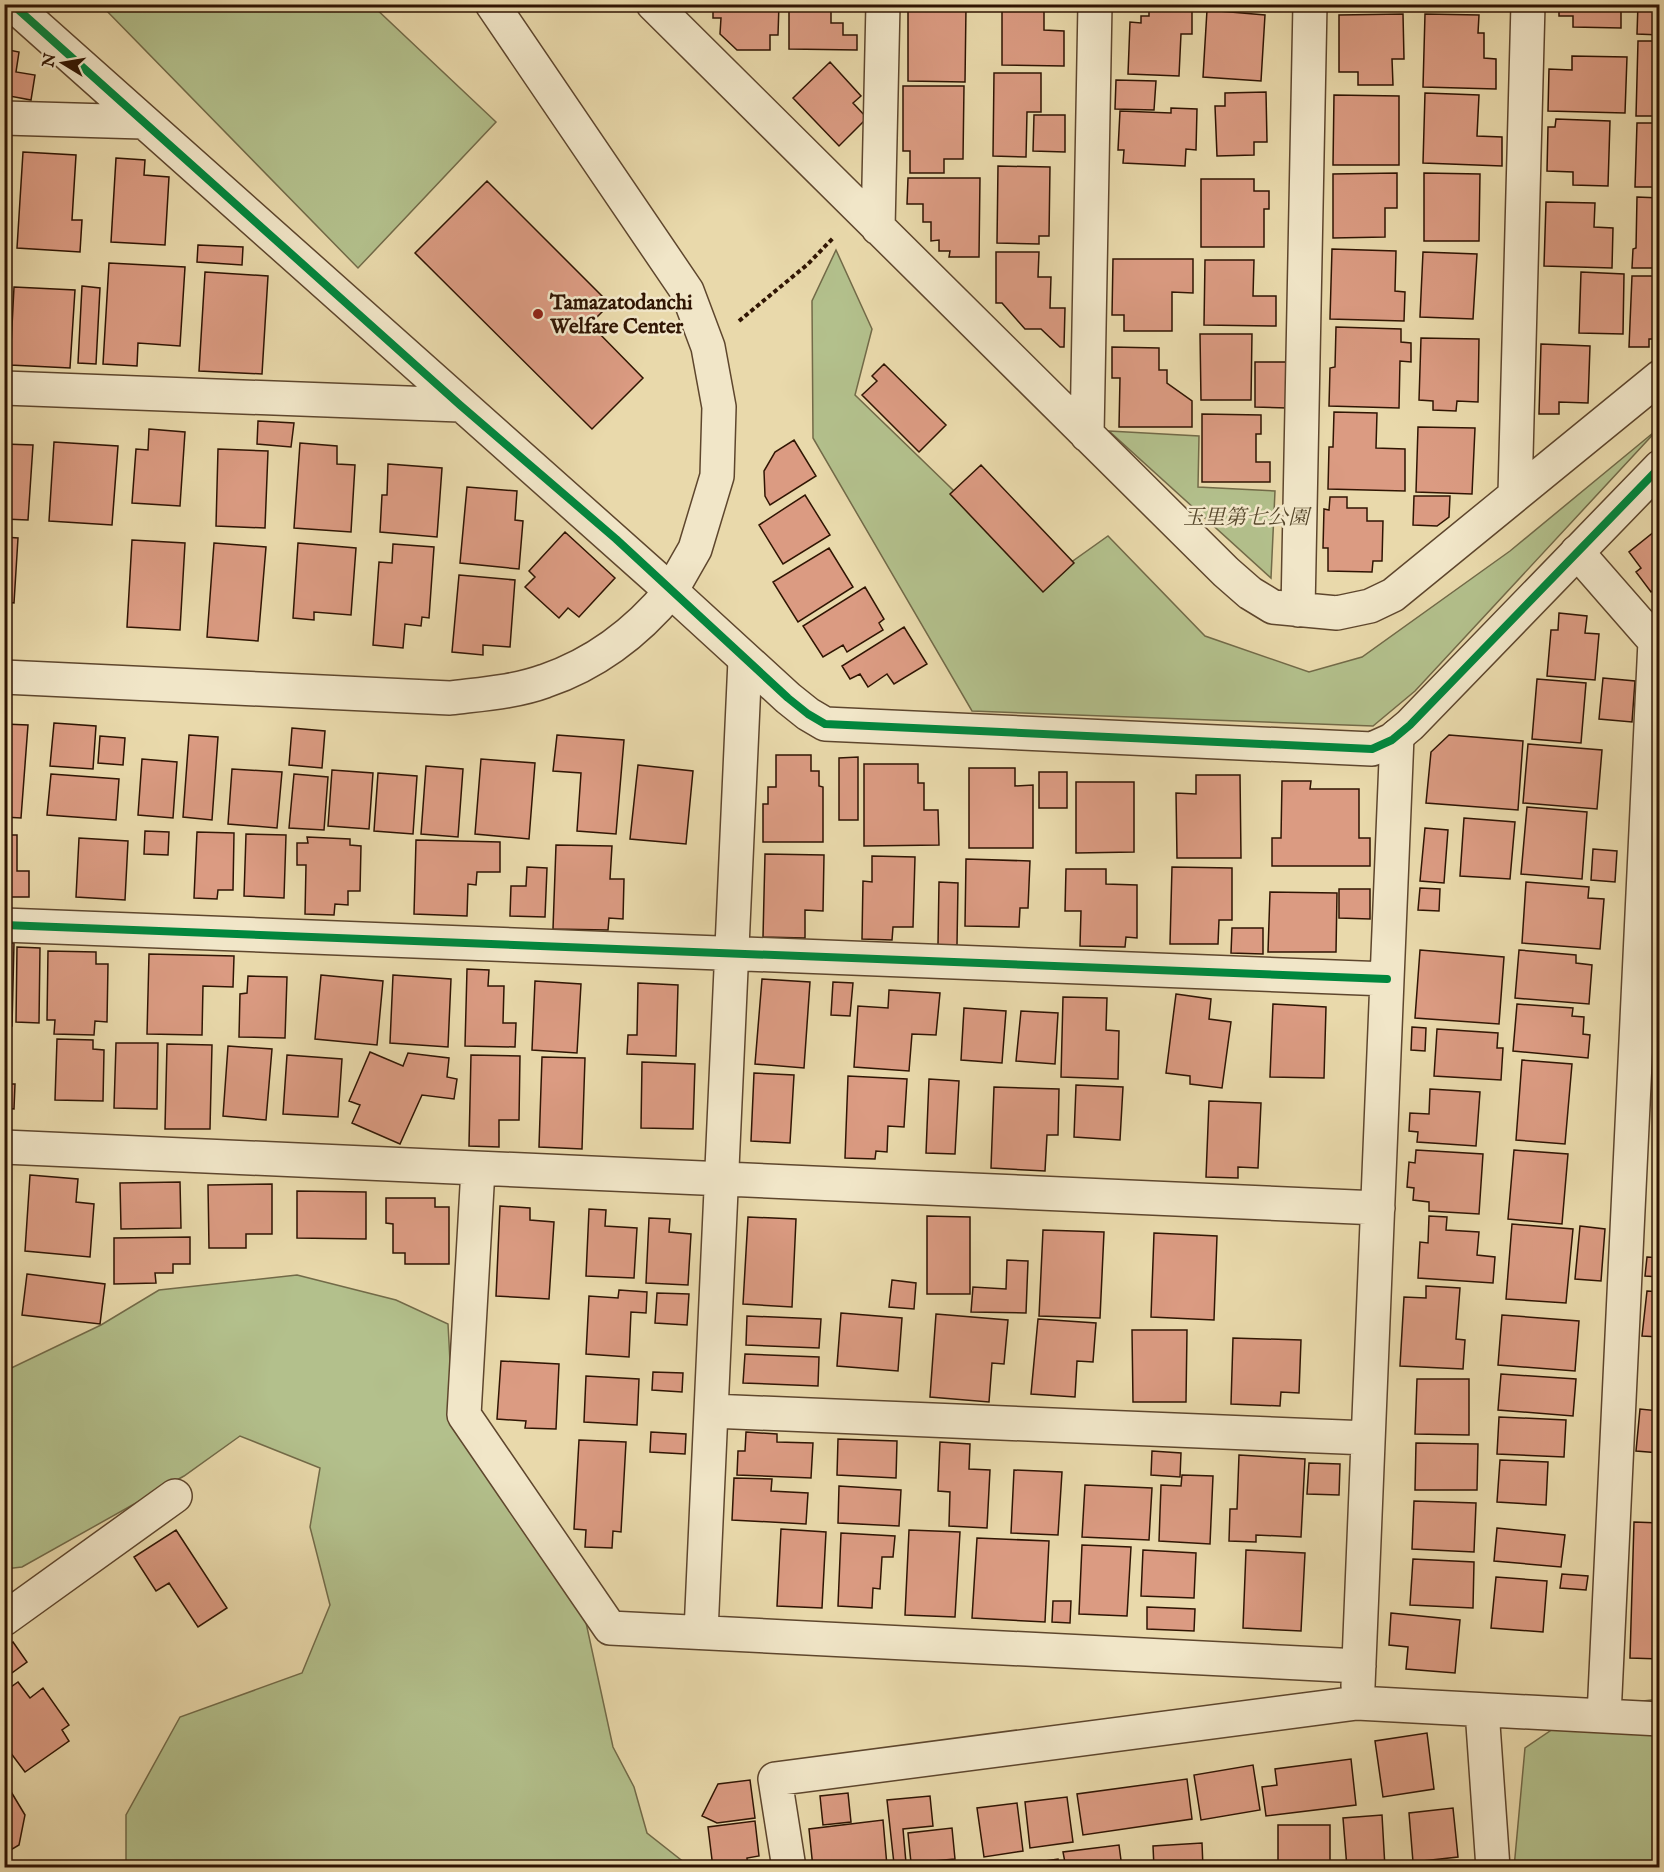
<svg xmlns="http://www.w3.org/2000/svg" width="1664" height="1872" viewBox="0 0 1664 1872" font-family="'IM FELL English','Noto Serif JP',serif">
	<rect width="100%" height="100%" fill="#e9d9ab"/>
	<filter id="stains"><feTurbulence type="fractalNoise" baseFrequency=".00333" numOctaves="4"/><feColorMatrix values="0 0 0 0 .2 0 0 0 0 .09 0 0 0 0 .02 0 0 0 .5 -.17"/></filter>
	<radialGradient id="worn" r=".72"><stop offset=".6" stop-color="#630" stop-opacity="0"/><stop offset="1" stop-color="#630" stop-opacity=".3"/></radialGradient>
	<path fill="#b3c08c" stroke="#726a48" stroke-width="1.5" d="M101 5H372L496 122 358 268Z
		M836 250 872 329 855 395 1046 580 1108 536 1205 636 1309 672 1362 657 1510 551 1659 428 1415 691 1373 726 972 711 813 438 812 301Z
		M1109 431 1199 436 1198 487 1275 491 1271 578Z
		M297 1275 396 1300 448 1324 453 1417 585 1618 613 1747 634 1787 647 1833 690 1867H126V1815L180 1717 302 1673 330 1605 310 1527 320 1468 240 1436 184 1476 22 1567 5 1569V1371L101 1325 159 1290Z
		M1659 1699V1867L1514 1868 1525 1748 1584 1708Z"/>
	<path fill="#db9b82" stroke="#301503" stroke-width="1.5" d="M713 4H779L778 35H770V50H737L720 34 721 18H713Z
		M789 4H831V23H843V35H857V50L789 49Z
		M1002 4H1044V30L1064 31V66L1002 65Z
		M1149 4H1192V34H1181L1179 76 1128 74 1130 22 1141 23V16H1149Z
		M1254 4H1284V9L1254 8Z
		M1364 4H1405V9H1364Z
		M1429 4H1486V6Z
		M1559 4H1629V9H1621V28L1573 27V16H1559Z
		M1638 4H1660V35L1637 34Z
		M908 7H966L965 82 908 81Z
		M1207 10 1265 15 1261 81 1203 77Z
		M1403 14 1404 59H1392L1393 85H1358V72H1339V15Z
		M1425 14 1479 15 1478 33H1484V58L1496 59V89L1423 87Z
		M1638 41H1660V116H1636Z
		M4 49 19 52 16 72 35 75 31 100 4 95Z
		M1572 56 1627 57 1625 113 1548 111 1549 69 1572 70Z
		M830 62 861 96 853 103 867 118 839 146 793 98Z
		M994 73H1041V112H1027L1026 157 993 156Z
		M1116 80 1156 81 1154 110 1115 109Z
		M903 86H964L963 159H944V173H910V151H903Z
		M1266 92 1267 142H1254V155L1217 156 1215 106H1225V93Z
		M1425 93 1479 95 1477 136 1502 137V166L1423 163Z
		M1334 95 1399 96V165H1333Z
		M1171 108 1197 109 1196 150 1186 149 1185 166 1123 163 1124 150H1118L1120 111 1171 113Z
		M1034 115H1065V152L1033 151Z
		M1556 119 1610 121 1608 186 1573 185V172L1547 171 1548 127H1555Z
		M1637 123H1660V187H1635Z
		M23 152 76 155 72 220H82L80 252 17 248Z
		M116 158 145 160 144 175 169 177 165 245 111 242Z
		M998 166 1050 167 1049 236H1039V244L997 243Z
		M1397 173V208H1385V237L1333 238V174Z
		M1424 173 1480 174 1479 241H1424Z
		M908 178H980L979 257H949L950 251H939V240L931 241V222H923V204H907Z
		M1201 179H1254V191H1269V209H1264V247H1201Z
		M487 181 610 304 590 324 643 378 592 429 415 253Z
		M1637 197 1660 198V268H1632L1633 249 1636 248Z
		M1546 202 1595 203 1594 227 1613 228 1612 268 1544 266Z
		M198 245 243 247 242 265 197 262Z
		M1332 249 1396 251 1395 291 1405 292 1404 321 1330 319Z
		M996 252H1039L1038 277H1051L1050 308H1065L1064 347H1060L1041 329H1025L1002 303H996Z
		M1423 252 1477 254 1473 319 1420 317Z
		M1113 259H1193V293L1172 292V331H1124V315H1112Z
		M1205 260H1254L1253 296H1276V326L1204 325Z
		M109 263 185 267 180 346 138 343 137 366 103 364Z
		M205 272 268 276 262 374 199 371Z
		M1581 272 1624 274 1623 334 1579 333Z
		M1632 276H1660L1658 339H1649V347H1629Z
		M82 286 100 288 96 364 78 363Z
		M14 287 75 290 70 368 10 365Z
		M1336 327 1401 329V342L1411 343V362L1400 361 1399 408 1329 406 1330 368 1335 367Z
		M1200 334H1252L1251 400H1201Z
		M1421 338 1479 339 1478 402 1457 401 1456 411 1433 410V401L1419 400Z
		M1541 344 1590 346 1588 403 1559 402V414H1539Z
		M1112 347 1159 348V370H1167V383L1192 401V427H1119L1120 378H1112Z
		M1255 362H1287V408L1255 407Z
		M884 364 946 425 919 452 862 395 877 381 872 376Z
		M1334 412 1377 413 1376 448 1405 449V491L1328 489 1329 447H1333Z
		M1202 414 1261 415V434H1256V462H1270V482H1202Z
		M258 421 294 423 291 447 257 444Z
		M1418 427 1475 428 1472 494 1416 492Z
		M149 429 185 432 180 506 132 503 136 449 148 450Z
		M794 440 816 476 770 505 765 496 764 471 775 452Z
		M54 442 118 446 112 525 49 521Z
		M300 443 337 446V464L355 465 351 532 294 528Z
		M4 444 33 445 28 520 4 519Z
		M218 449 268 451 265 528 216 526Z
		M388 464 442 468 437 537 380 532 382 495H387Z
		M981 465 1074 563 1043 592 950 494Z
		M467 487 517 491 515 520 523 521 519 569 460 563Z
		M805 495 830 535 783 564 759 525Z
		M1414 496H1450L1449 517 1437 526 1413 525Z
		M1330 497H1347V508H1367V521H1383L1382 561H1373L1372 572 1328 571V548H1323L1324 509 1329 510Z
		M1660 527V585L1651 592 1636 572 1641 568 1629 552Z
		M565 532 615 578 579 617 568 608 559 618 525 587 535 577 529 571Z
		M4 537 18 538 14 603 5 602 4 611Z
		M132 540 185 543 180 630 127 627Z
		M214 543 266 547 258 641 207 637Z
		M298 543 356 548 351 615 314 612V620L293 618Z
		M393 544 434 547 429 618 422 617 421 626 405 624 403 648 373 645 379 562 392 563Z
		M829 548 853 587 798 622 773 582Z
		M459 575 515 580 510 647 483 645V655L452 652Z
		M865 587 884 619 879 623 883 630 847 652 843 645 823 657 803 626Z
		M1559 613 1587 616 1585 633 1599 634 1595 680 1547 676 1551 630H1558Z
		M904 627 927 664 894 684 887 674 868 687 860 674 850 679 842 666Z
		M1603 678 1635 681 1632 722 1599 719Z
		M1537 679 1586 683 1581 743 1532 739Z
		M54 723 96 726 93 769 50 766Z
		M4 724 28 725 21 818 4 817Z
		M292 728 325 731 322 768 289 765Z
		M189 735 218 737 212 820 183 817Z
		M557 735 624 740 616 834 577 831 581 773 553 771Z
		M1449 735 1523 741 1518 810 1426 803 1431 752Z
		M100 736 125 738 123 765 98 763Z
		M1528 744 1602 750 1597 809 1523 803Z
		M776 755H811V771H819V786L823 787V842H763V804H768V787H776Z
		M858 757V820H839V758Z
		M142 759 177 762 173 818 138 815Z
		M481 759 535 763 529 839 475 834Z
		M864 764H918V783H924V810H938L939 845 864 846Z
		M638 765 693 771 686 844 630 839Z
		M426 766 463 769 458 837 421 834Z
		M969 768H1015V786L1033 785V848H969Z
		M232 769 282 772 277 828 228 824Z
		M332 770 373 773 369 829 328 826Z
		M1039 772H1067V808H1039Z
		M378 773 417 776 413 834 374 831Z
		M51 774 119 779 116 820 47 815Z
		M294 774 328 777 324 830 289 828Z
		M1196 775H1240L1241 858H1177L1176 793 1196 794Z
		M1282 781H1311L1310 789H1359V838H1370V866H1272V838H1281Z
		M1076 782H1134V852L1076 853Z
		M1527 807 1587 812 1582 879 1521 874Z
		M1464 818 1515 822 1510 879 1460 876Z
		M1425 828 1448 830 1444 883 1420 881Z
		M145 831 169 832 168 855 144 854Z
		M197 832 234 833 233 890H218L217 899 194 898Z
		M246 834 286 835 284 898 244 896Z
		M4 835H17V871H29V897H4Z
		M307 837 350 839V845L361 846 360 891H348V905L335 904 334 915 305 914 306 865H297V843H308Z
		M79 838 128 841 125 900 76 897Z
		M416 840 500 842V872H477L476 885 468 884 467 916 414 914Z
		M556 845 612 846 610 879H624L623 919 609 918 608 930 553 929Z
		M1593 849 1617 851 1615 882 1591 880Z
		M765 854 824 855 823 911 805 910V938L763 937Z
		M872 856 915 857 913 927H893L892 940 862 939 863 881 872 882Z
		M966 859 1030 861 1028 908H1020L1019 927 965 926Z
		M527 867 547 868 545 917 510 916 511 886H526Z
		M1172 867 1232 868V920H1219L1218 944H1170Z
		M1066 869H1106V884L1137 885V938L1126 937 1125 947 1080 946 1081 911H1065Z
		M939 882 958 883 957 945H938Z
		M1526 882 1589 887 1588 898 1604 899 1600 949 1522 943Z
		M1420 888 1440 889 1439 911 1418 910Z
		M1339 889H1370V919L1339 918Z
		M1270 892 1337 893 1336 952H1268Z
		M1232 928H1263V954L1231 953Z
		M4 943H14L12 1026H4Z
		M17 947 40 948 39 1023 16 1022Z
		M1420 950 1504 957 1499 1024 1415 1018Z
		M1519 950 1576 955V963L1592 965 1589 1004 1515 998Z
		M48 951 96 952V964H108L107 1022 95 1021 94 1035 54 1034 55 1020H47Z
		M149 954 234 956 233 987 203 986 202 1035 147 1034Z
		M467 969 489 970 488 986H504L503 1023H516L515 1047 465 1046Z
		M321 975 383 981 377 1045 315 1039Z
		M393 975 451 979 448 1047 390 1043Z
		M248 976 287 977 285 1038 239 1037 240 994 247 993Z
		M762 979 810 982 804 1068 755 1064Z
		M535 981 581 984 577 1053 532 1050Z
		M833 982 853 983 850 1016 831 1015Z
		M638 983 678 985 676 1056 627 1054 628 1035H637Z
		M889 990 940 993 936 1035 912 1034 909 1071 854 1067 858 1006 888 1008Z
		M1176 994 1211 999 1209 1019 1231 1022 1222 1088 1190 1084V1076L1166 1073Z
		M1063 997 1107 998 1106 1030 1119 1031 1118 1079 1061 1077Z
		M1273 1004 1326 1007 1324 1078 1270 1077Z
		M1517 1004 1573 1008 1572 1016 1584 1017 1583 1034 1590 1035 1588 1058 1513 1051Z
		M964 1008 1006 1011 1002 1063 961 1060Z
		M1021 1011 1058 1013 1055 1064 1016 1061Z
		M1412 1027 1426 1028 1425 1051 1411 1050Z
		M1437 1029 1498 1033 1497 1048H1503L1501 1080 1434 1076Z
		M57 1039 93 1040V1049L104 1050 103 1101 55 1100Z
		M116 1043H158L157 1109 114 1108Z
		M167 1044 212 1045 210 1129H165Z
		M228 1046 272 1049 266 1120 223 1116Z
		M370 1052 403 1066 408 1053 449 1058 447 1077 457 1079 454 1099 422 1095 400 1144 352 1123 360 1105 349 1101Z
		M287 1055 342 1059 338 1117 283 1114Z
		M471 1055 520 1056 519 1120H499V1147L469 1146Z
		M542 1057 585 1058 582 1149 539 1147Z
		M1522 1060 1572 1064 1565 1144 1516 1140Z
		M642 1062 695 1064 693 1129 641 1128Z
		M754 1073 794 1075 790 1143 751 1141Z
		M848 1076 907 1079 904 1127 888 1126 887 1152 876 1151 875 1159 845 1158Z
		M929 1079 959 1081 955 1154 926 1153Z
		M4 1084H15L14 1109 4 1108Z
		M1076 1085 1123 1087 1120 1140 1074 1137Z
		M994 1087 1059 1089 1058 1135H1047L1045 1171 991 1168Z
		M1430 1089 1480 1092 1476 1146 1417 1142 1418 1132 1409 1131 1410 1113 1429 1114Z
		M1209 1101 1261 1103 1258 1168 1238 1167V1178L1206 1177Z
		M1416 1150 1483 1154 1479 1214 1429 1211V1202L1413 1200 1414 1188 1407 1187 1409 1162 1415 1163Z
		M1514 1150 1568 1154 1562 1224 1508 1219Z
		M30 1175 78 1179 76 1202 94 1204 90 1257 25 1251Z
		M180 1182 181 1228 121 1229 120 1183Z
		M4 1184 9 1185 5 1239H4Z
		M272 1184V1234H246V1248H209L208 1185Z
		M297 1191 366 1192V1239L297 1238Z
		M386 1198H435V1207H449V1264H405V1253H393V1224L386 1223Z
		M1659 1205H1660V1252H1655Z
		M500 1206 530 1208V1220L554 1222 549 1299 496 1296Z
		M589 1209 606 1210 605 1226 637 1228 634 1278 586 1276Z
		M927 1216 970 1217V1294H927Z
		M1429 1216 1447 1217 1446 1230 1479 1232 1477 1255 1495 1257 1493 1283 1418 1278 1420 1242 1428 1243Z
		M748 1217 796 1219 792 1307 743 1304Z
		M649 1218 670 1219 669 1232 691 1234 688 1285 646 1283Z
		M1512 1224 1573 1229 1566 1303 1506 1299Z
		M1580 1226 1605 1229 1601 1281 1575 1279Z
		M1043 1230 1104 1232 1100 1318 1039 1316Z
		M1154 1233 1217 1236 1214 1320 1151 1317Z
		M190 1237V1264H173V1273H155L156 1283 114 1284V1238Z
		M1647 1257 1660 1258V1277L1645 1276Z
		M1007 1260 1028 1261 1026 1313 971 1312 973 1287 1006 1289Z
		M4 1266 7 1267 4 1308Z
		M27 1274 105 1284 100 1324 22 1315Z
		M892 1280 916 1283 914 1309 889 1307Z
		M1426 1286 1460 1288 1456 1339 1465 1340 1463 1369 1400 1366 1404 1297 1426 1298Z
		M619 1290 647 1292 646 1313 631 1312 629 1357 586 1354 589 1296 618 1298Z
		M1647 1291 1660 1292V1337L1642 1336Z
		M657 1293 689 1294 687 1325 655 1323Z
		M841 1313 902 1318 898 1371 837 1366Z
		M936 1314 1008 1320 1004 1364 992 1363 989 1402 930 1397Z
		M1502 1315 1579 1321 1575 1371 1498 1365Z
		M747 1316 821 1319 819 1348 746 1345Z
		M1038 1319 1096 1323 1093 1362 1077 1361 1075 1397 1031 1394Z
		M1132 1330H1187L1186 1402H1133Z
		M1233 1338 1301 1340 1299 1393 1281 1392 1280 1406 1231 1404Z
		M745 1354 819 1357 818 1386 743 1383Z
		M501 1361 559 1364 556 1429 525 1428 526 1421 497 1419Z
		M653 1372 683 1373 682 1392 652 1390Z
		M1501 1374 1576 1379 1573 1416 1498 1410Z
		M586 1376 639 1379 637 1425 584 1422Z
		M1417 1379H1469V1435L1415 1434Z
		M1660 1404V1453L1636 1451 1640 1409 1659 1411Z
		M1499 1417 1566 1420 1564 1457 1497 1454Z
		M651 1432 686 1434 685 1454 650 1452Z
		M746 1432 777 1434V1442L813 1443 811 1478 737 1475 738 1451H745Z
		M838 1439 897 1441 896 1478 837 1475Z
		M579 1440 626 1442 621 1532 613 1531 612 1548 585 1547 586 1530 574 1529Z
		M940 1442 970 1444 969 1469 990 1470 987 1528 949 1526 950 1492 938 1491Z
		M1416 1443 1478 1444 1477 1490H1415Z
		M1152 1451 1181 1453 1180 1477 1151 1475Z
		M1239 1455 1305 1459 1301 1537 1256 1535V1542L1229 1541 1230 1509H1237Z
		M1500 1460 1548 1462 1546 1505 1497 1502Z
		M1309 1463 1340 1464 1339 1495 1307 1494Z
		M1014 1470 1062 1472 1058 1535 1011 1533Z
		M1182 1475 1213 1476 1210 1544 1159 1541 1161 1485 1181 1486Z
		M734 1478 772 1479 771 1491 808 1493 806 1524 732 1520Z
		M1085 1485 1152 1488 1149 1540 1082 1537Z
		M1657 1485 1660 1486V1518L1654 1517Z
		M839 1486 901 1490 899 1526 838 1523Z
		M1414 1501 1476 1503 1474 1552 1412 1549Z
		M1634 1522 1660 1523V1659L1630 1658Z
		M1497 1528 1565 1535 1561 1567 1494 1561Z
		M781 1529 826 1532 822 1608 777 1606Z
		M176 1530 227 1608 198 1627 169 1583 156 1591 134 1557Z
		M909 1530 960 1532 955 1617 905 1615Z
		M841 1533 895 1536 893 1557H882L880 1589 873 1588 872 1608 838 1606Z
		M977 1538 1049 1541 1045 1622 972 1618Z
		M1082 1545 1131 1547 1127 1616 1079 1614Z
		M1143 1550 1196 1553 1194 1598 1141 1596Z
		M1246 1550 1305 1553 1301 1631 1243 1628Z
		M1413 1559 1474 1562 1473 1608 1410 1605Z
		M1562 1574 1588 1576 1586 1590 1560 1588Z
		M1496 1577 1547 1581 1543 1632 1491 1628Z
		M1053 1601H1071L1070 1623 1052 1622Z
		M1147 1607 1195 1609 1194 1631 1147 1629Z
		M1391 1613 1460 1620 1455 1673 1406 1669 1408 1647 1389 1645Z
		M13 1642 27 1662 9 1675 4 1668V1648Z
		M18 1682 30 1698 43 1688 69 1725 62 1730 69 1741 25 1772 4 1744V1692Z
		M1427 1733 1434 1789 1383 1797 1375 1741Z
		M1351 1759 1356 1805 1266 1816 1262 1787 1277 1785 1275 1769Z
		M1253 1765 1260 1810 1201 1820 1194 1775Z
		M1187 1779 1192 1819 1083 1835 1077 1794Z
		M4 1780 25 1815 19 1845 4 1854Z
		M750 1780 755 1818 717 1823 702 1816 718 1784Z
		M848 1793 851 1822 823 1825 820 1796Z
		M930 1796 933 1826 903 1829 906 1863 894 1864 887 1800Z
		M1067 1797 1073 1842 1030 1848 1025 1802Z
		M1017 1803 1023 1851 984 1857 977 1808Z
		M1453 1808 1458 1857 1413 1862 1409 1813Z
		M1382 1815 1385 1868H1347L1343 1818Z
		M883 1820 887 1866 813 1868 809 1829Z
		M755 1821 759 1856 747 1858 748 1868H713L708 1827Z
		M1278 1825H1330V1865H1321V1868H1278Z
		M952 1828 955 1859 911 1863 908 1833Z
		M1202 1843 1203 1868H1154L1153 1846Z
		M1119 1845 1122 1868H1066L1063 1852Z
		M1058 1859 1059 1868H1001V1867Z"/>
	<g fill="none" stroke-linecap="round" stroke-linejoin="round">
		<g stroke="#5e462d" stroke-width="36">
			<path id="minor" d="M653 4 1226 572 1250 593 1273 607 1337 613 1370 606 1393 595 1660 377
				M4 118 143 122
				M878 228 883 4
				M4 388 460 405
				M1087 435 1095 4
				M1515 494 1528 4
				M1577 552 1660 647
				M1298 610 1310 4
				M4 677 450 698C482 694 515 692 545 681 595 664 638 631 671 591L12 4
				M4 925 1387 979
				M4 1147 1378 1208
				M478 1169 464 1415 610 1628 1359 1666
				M711 1411 1368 1438
				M4 1619 175 1496
				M701 1632 745 660
				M1358 1686 1397 736
				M1482 1710 1493 1868
				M1604 1716 1655 641
				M789 1868 775 1779 1357 1703 1660 1719"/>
		</g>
		<g stroke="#5e462d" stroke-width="36">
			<path id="tertiary" d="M492 4 687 291 708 347 719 407 717 476 695 549 671 591 788 698 808 714 825 724 1372 749 1392 740 1410 725 1660 467"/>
		</g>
		<path stroke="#301503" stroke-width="4" stroke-dasharray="4.5 3" stroke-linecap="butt" d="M739 321 808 264 834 237"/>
		<use href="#minor" stroke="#f1e6c8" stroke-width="33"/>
		<use href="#tertiary" stroke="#f1e6c8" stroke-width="33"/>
		<g stroke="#f1e6c8" stroke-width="11">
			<path id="cycleway" d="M12 4 460 405 616 539 788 698 808 714 825 724 1372 749 1392 740 1410 725 1660 467
				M4 925 1387 979"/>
		</g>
		<use href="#cycleway" stroke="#00873e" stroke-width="8"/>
	</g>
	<circle fill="#8f2418" stroke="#f1e6c8" stroke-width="2" cx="538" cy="314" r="6"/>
	<g text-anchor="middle" stroke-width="5" stroke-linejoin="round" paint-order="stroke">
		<g font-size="21" font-weight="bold" fill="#301503" stroke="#f1e6c8" text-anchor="start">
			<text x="550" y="309">Tamazatodanchi<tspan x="550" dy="24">Welfare Center</tspan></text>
		</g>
		<g font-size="21" font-style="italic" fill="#57482c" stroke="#f1e6c8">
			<text x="1246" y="524">玉里第七公園</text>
		</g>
	</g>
	<rect width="1664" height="1872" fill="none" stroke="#e9d9ab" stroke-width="24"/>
	<rect x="6" y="6" width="1652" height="1860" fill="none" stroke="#301503" stroke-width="3"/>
	<rect x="12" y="12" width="1640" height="1848" fill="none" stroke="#301503" stroke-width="1.5"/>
	<g transform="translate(63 63) rotate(281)" stroke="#f1e6c8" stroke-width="4.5" paint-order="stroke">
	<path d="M0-4.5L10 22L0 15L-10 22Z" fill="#301503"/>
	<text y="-9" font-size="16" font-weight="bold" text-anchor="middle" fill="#301503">N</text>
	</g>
	<rect width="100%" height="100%" filter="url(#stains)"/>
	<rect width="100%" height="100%" fill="url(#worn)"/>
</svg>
